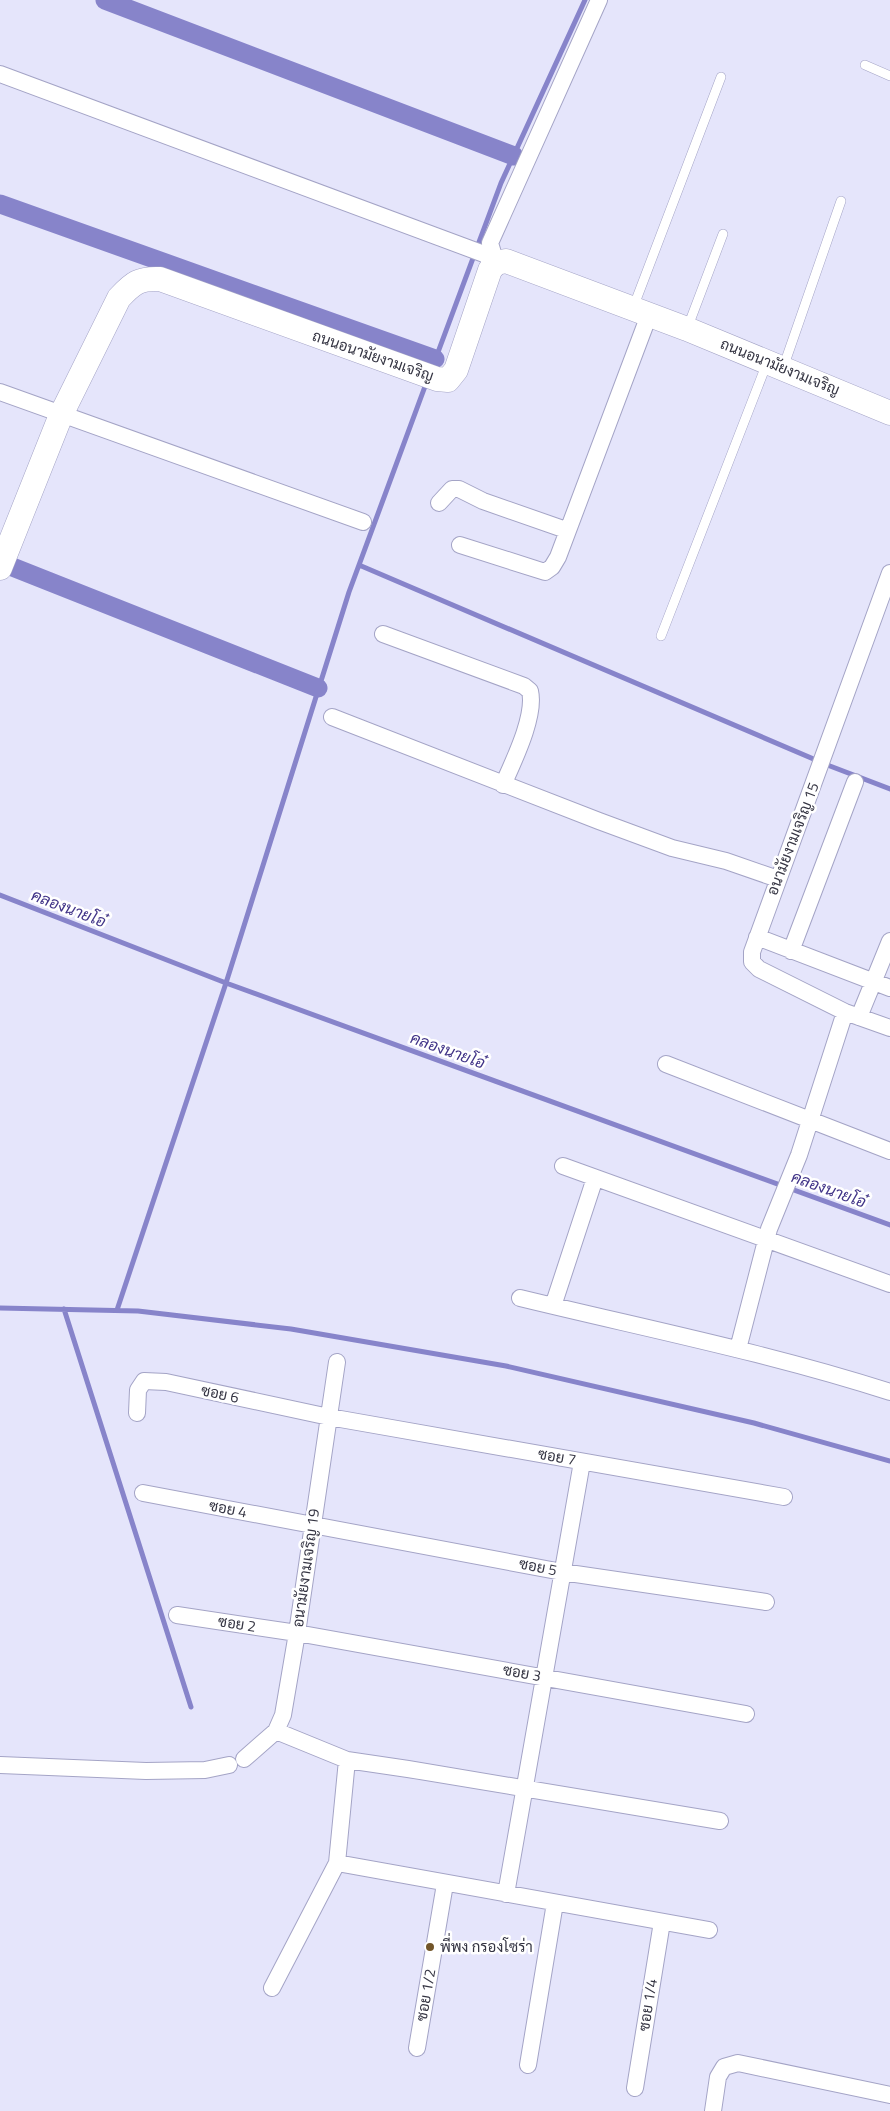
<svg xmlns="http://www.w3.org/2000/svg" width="890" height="2111" viewBox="0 0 890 2111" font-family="'Titillium Web',Sarabun,sans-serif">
	<rect width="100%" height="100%" fill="#e5e5fb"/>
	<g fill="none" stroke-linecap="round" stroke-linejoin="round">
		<path stroke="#8784ca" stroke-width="5" d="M431 371 501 183 585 0
			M359 565 830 766 890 789
			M0 895 226 983 890 1225
			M0 1308 138 1311 291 1329 506 1366 754 1423 890 1461
			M64 1309 191 1707
			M117 1310 226 983 349 592 427 381"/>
		<path stroke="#8784ca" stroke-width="19" d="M105 0 514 156
			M0 204 435 359
			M0 562 318 688"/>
		<g stroke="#a4a4c6" stroke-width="10">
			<path id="lane" d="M865 65 890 76
				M633 308 721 77
				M687 329 723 234
				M783 368 841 201
				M661 636 767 363"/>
		</g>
		<g stroke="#a4a4c6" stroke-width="18">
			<path id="street" d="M0 74 484 254 496 263
				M496 263 490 243 599 0
				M0 392 363 522
				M439 503 452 489H459L483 501 566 530
				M460 545 545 572 552 567 558 557 649 315
				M890 573 752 952V962L759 969 845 1012 890 1028
				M383 634 524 686 530 691C536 716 513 762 503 785
				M332 717 599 821 672 848 726 861 778 879
				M757 937 890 988
				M791 951 855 782
				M859 1017 890 941
				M666 1064 890 1151
				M563 1166 890 1284
				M520 1298C643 1328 769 1353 890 1392
				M553 1306 595 1178
				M738 1349 769 1229 799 1155 845 1012
				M137 1413 138 1390 144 1381 166 1382 329 1417 784 1497
				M143 1493 562 1572 766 1602
				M177 1615 297 1633 746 1714
				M276 1731 347 1760 408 1769 720 1821
				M244 1759 276 1731 283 1715 297 1633 337 1362
				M0 1765 146 1771 205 1770 229 1765
				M337 1863 709 1930
				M506 1894 582 1462
				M272 1988 337 1863 347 1760
				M417 2048 445 1884
				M528 2065 555 1903
				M635 2088 662 1922
				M713 2111 718 2077 724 2067 738 2063 890 2095"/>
		</g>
		<g stroke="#a4a4c6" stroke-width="25">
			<path id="secondary" d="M0 568 61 415 119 298C133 283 139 278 160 279L437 379 448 380 456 370 490 270 496 263 506 261 687 329 890 413"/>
		</g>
		<use href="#lane" stroke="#fff" stroke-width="9"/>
		<use href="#street" stroke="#fff" stroke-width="16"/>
		<use href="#secondary" stroke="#fff" stroke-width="24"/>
	</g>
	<circle fill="#725529" stroke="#fff" stroke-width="2" cx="430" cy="1947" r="5"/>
	<g text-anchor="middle" stroke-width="5" stroke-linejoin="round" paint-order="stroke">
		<g font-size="15" fill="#353543" stroke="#fff">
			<text transform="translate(373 356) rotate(19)" y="5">ถนนอนามัยงามเจริญ</text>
			<text transform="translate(780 367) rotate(22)" y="5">ถนนอนามัยงามเจริญ</text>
			<text transform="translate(793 839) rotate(-69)" y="5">อนามัยงามเจริญ 15</text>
			<text transform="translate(220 1394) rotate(12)" y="5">ซอย 6</text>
			<text transform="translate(557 1457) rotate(10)" y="5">ซอย 7</text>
			<text transform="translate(228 1509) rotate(11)" y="5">ซอย 4</text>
			<text transform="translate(538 1567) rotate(11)" y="5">ซอย 5</text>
			<text transform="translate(306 1568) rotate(-82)" y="5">อนามัยงามเจริญ 19</text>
			<text transform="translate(237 1624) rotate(9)" y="5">ซอย 2</text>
			<text transform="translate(522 1673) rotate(10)" y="5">ซอย 3</text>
			<text transform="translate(426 1995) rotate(-80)" y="5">ซอย 1/2</text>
			<text transform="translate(648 2005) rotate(-81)" y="5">ซอย 1/4</text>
		</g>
		<g font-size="15" fill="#353543" stroke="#fff" text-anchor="start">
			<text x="440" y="1952">พี่พง กรองโซร่า</text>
		</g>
		<g font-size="16" font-style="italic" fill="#413488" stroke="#fff">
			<text transform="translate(69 908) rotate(21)" y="6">คลองนายโอ๋</text>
			<text transform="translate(448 1050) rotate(20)" y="6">คลองนายโอ๋</text>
			<text transform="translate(829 1189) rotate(20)" y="6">คลองนายโอ๋</text>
		</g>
	</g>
</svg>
